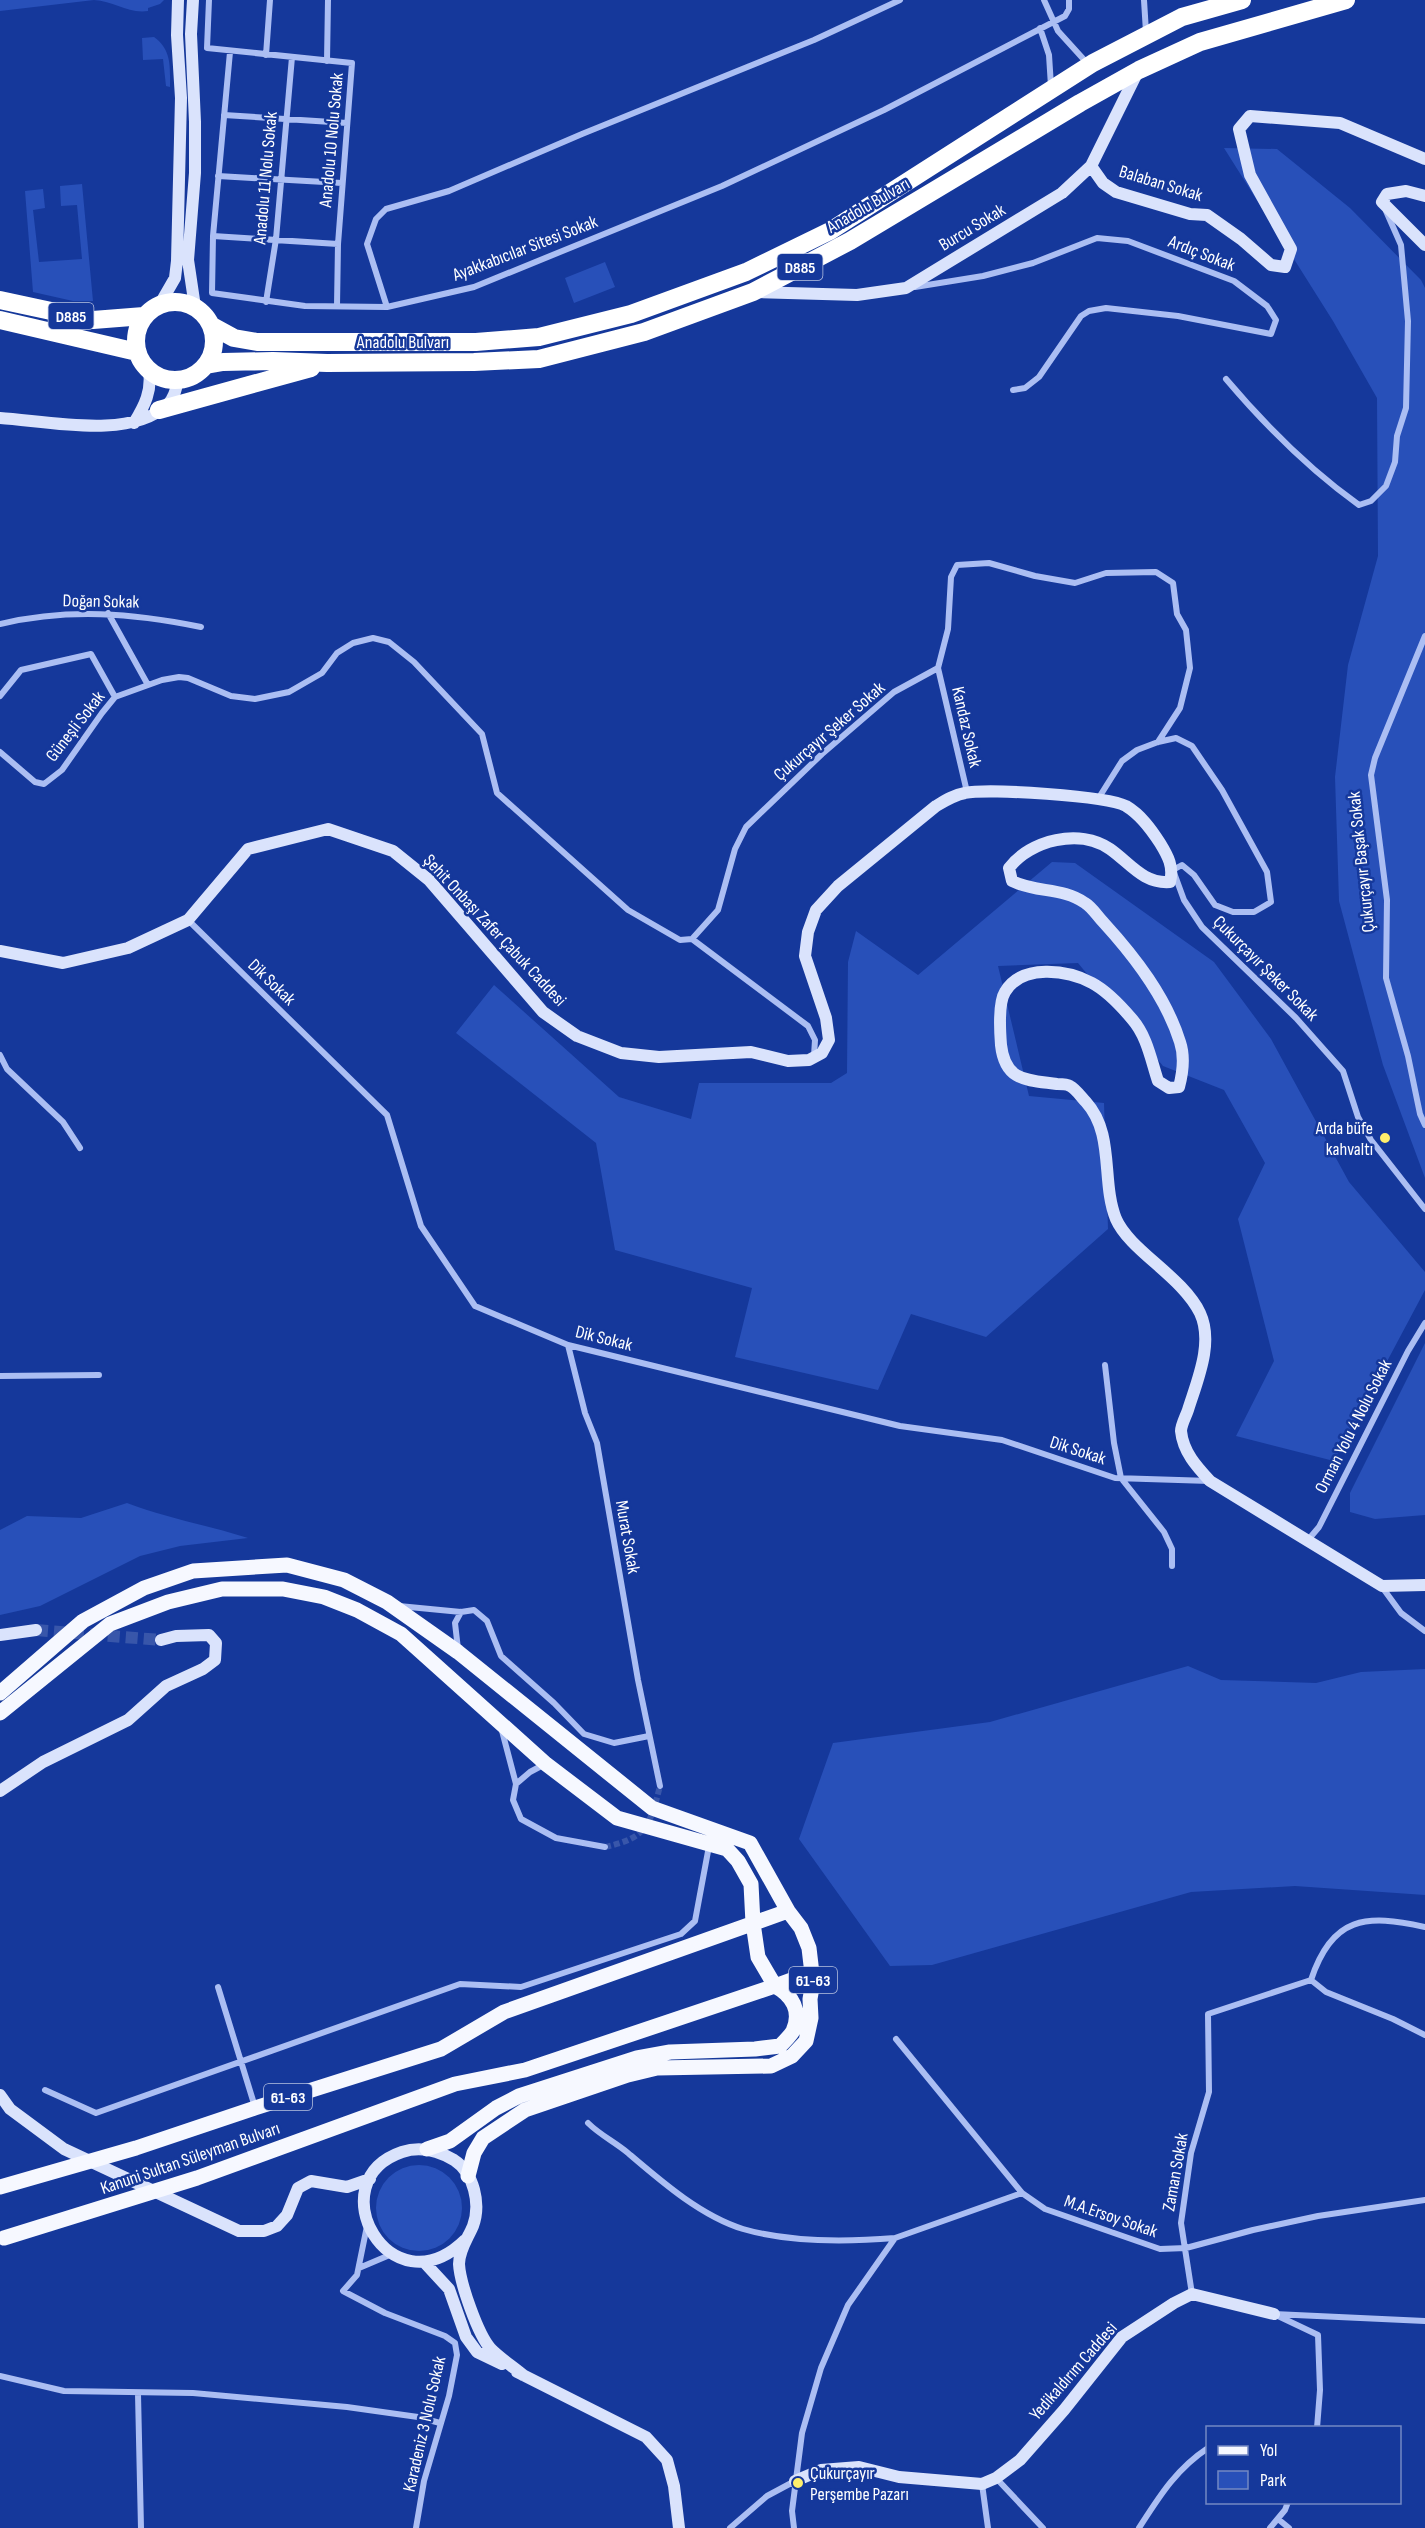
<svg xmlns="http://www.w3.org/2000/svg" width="1425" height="2528" viewBox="0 0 1425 2528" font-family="'Sofia Sans Condensed',sans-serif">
	<rect width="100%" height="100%" fill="#15389b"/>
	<path fill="#2850b9" d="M0 0H164L160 4 148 8V11C128 14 114 1 94 0L0 11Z
		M154 37C172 50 170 67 170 87L166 86 163 59 143 60 142 38Z
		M1224 148 1277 149 1350 208 1421 280 1425 288V1178L1383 1065 1339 901 1335 777 1348 665 1378 556 1377 398 1333 321Z
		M82 184 93 301H73L33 292 25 191 43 189 45 208 33 210 39 262 82 259 77 205 61 206 60 186Z
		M605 262 615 287 574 303 565 278Z
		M1052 862 1075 863 1214 962 1271 1039 1349 1182 1425 1272V1290L1334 1461 1236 1436 1274 1361 1238 1219 1265 1163 1224 1090 1163 1066 1078 963 998 966 1029 1096 1104 1103 1108 1229 986 1337 911 1314 878 1390 735 1357 752 1288 615 1250 596 1143 456 1033 494 985 619 1097 691 1119 699 1083H831L847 1073 848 962 856 931 918 975Z
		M1425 1343V1515L1375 1519 1350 1512V1493Z
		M127 1503C166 1518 207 1525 248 1538L180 1546 140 1556 40 1606 0 1615V1530L27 1516 81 1518Z
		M1188 1666 1221 1680 1316 1683 1361 1672 1425 1669V1895L1295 1886 1191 1892 932 1965 890 1966 799 1839 833 1743 990 1722Z
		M376 2208a43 43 0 1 1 86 0a43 43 0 1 1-86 0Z"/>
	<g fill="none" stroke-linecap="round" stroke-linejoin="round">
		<path stroke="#3856aa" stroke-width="6" stroke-dasharray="6 3" stroke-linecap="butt" d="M605 1847C647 1838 650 1825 660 1786"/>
		<path stroke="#3856aa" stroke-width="12" stroke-dasharray="12 6" stroke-linecap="butt" d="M36 1630 161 1640"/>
		<path stroke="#abbef3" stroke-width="6" d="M209 0 207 48 352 63 338 244 337 306
			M1044 0 1058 31 1087 63
			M1144 0 1146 32
			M1040 28 1049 55 1051 86
			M230 52 213 236 212 293 305 306 387 307 474 287 722 186 884 110 1065 16 1069 9V0
			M266 55 270 0
			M327 61 328 0
			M224 115 347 123
			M218 176 342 183
			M213 236 338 244
			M915 287 983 276 1033 263 1097 238 1128 241 1234 281 1267 306 1276 320 1271 334 1178 316 1106 308 1089 311 1081 316 1039 377 1025 388 1013 390
			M266 302 276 239 292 57
			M387 307 367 244 376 219 386 209 449 191 582 134 814 40 900 0
			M1226 379C1265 425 1310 470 1359 505L1371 501 1386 486 1395 462 1397 436 1406 408 1408 321 1401 245 1386 211
			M108 613 148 685
			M0 624C69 608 132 613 201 627
			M1425 636 1375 758 1371 775 1387 900 1386 978 1408 1056 1420 1114 1425 1125
			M0 696 21 670 91 654 115 697
			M0 752 35 782 44 784 62 770 102 713 115 697 162 680 179 677 188 678 231 696 255 699 289 692 322 673 337 653 353 643 373 638 389 642 414 662 482 734 497 793 628 910 680 940 692 939 718 910 735 849 746 827 822 754 894 692 938 668
			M967 792 938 668 948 629 951 577 957 565 989 563 1035 576 1075 583 1106 573 1156 572 1173 583 1177 614 1186 630 1190 668 1180 708 1158 742
			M1098 799 1122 761 1137 750 1158 742 1176 738 1192 746 1222 790 1267 872 1271 902 1254 912H1233L1215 905 1194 875 1182 865 1173 870 1184 900 1202 927 1296 1018 1343 1071 1358 1117 1371 1140 1425 1209
			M188 920 387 1115 421 1226 475 1306 568 1345 900 1426 1002 1440 1115 1478 1210 1481
			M692 939 808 1026 815 1040 814 1056
			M0 1055 7 1069 63 1122 80 1148
			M568 1345 585 1413 597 1443 638 1680 660 1786
			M1105 1365 1114 1443 1121 1478 1164 1532 1172 1549V1566
			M0 1376 99 1375
			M1308 1540 1319 1527 1408 1351 1425 1323
			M1382 1587 1401 1613 1425 1631
			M399 1606 461 1612 474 1610 487 1621 501 1656 554 1703 584 1734 614 1743 649 1736
			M458 1649 455 1623 461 1612
			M501 1727 516 1784 513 1800 521 1819 556 1838 605 1847
			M516 1784 530 1772 545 1764
			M1311 1980C1332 1916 1366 1914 1425 1927
			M1311 1980 1326 1992 1393 2019 1425 2035
			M218 1987 255 2107
			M896 2039 1022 2193 1045 2209 1160 2249 1186 2248 1253 2230 1318 2216 1425 2200
			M45 2090 96 2113 460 1984 521 1987 681 1934 695 1921 709 1846
			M588 2123C600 2135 615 2142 628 2153 662 2182 701 2216 743 2229 791 2243 846 2242 895 2238
			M367 2226 357 2275 343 2291 385 2313 445 2336 455 2343 457 2355 449 2396 424 2481 416 2528
			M359 2268 392 2254
			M1192 2294 1181 2223 1191 2153 1209 2092 1208 2014 1311 1980
			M1274 2314 1425 2321
			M1278 2316 1318 2335 1320 2390 1317 2428
			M0 2376 64 2391 193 2393 347 2407 418 2417 440 2423
			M138 2394 141 2528
			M996 2478 1043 2528
			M982 2484 988 2528
			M1278 2519 1289 2528
			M730 2528 767 2496 795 2481
			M794 2528 792 2511 802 2433 821 2368 848 2305 895 2238 1022 2193
			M1139 2528C1159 2497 1176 2469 1208 2448
			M1270 2528 1285 2510 1288 2502"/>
		<path stroke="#dae3fc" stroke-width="12" d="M193 0 191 34 195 122V173L188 260 195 307
			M1091 166 1103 183 1116 192 1190 214 1207 215 1241 239 1271 265 1285 267 1291 249 1250 175 1239 129 1250 116 1340 123 1425 159
			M1425 196 1406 191 1387 194 1382 202 1425 245
			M757 292 857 295 906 288 1062 193 1091 166 1138 71
			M160 304 175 278 177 261 181 98 177 35 178 0
			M0 418C47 421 130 440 167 405 174 399 176 389 178 380
			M134 423C145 405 152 391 149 370
			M0 951 63 963 128 948 188 920 248 849 328 829 393 851 429 880 543 1012 577 1036 621 1053 659 1057 751 1052 788 1061 809 1060 822 1053 829 1040 826 1018 805 956 808 932 816 910 838 886 936 806C946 800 954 795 965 793 988 788 1107 796 1126 806 1141 815 1151 829 1160 843 1168 856 1174 867 1170 882 1143 884 1130 863 1110 849 1080 828 1030 840 1009 868L1012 881C1035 893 1063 887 1085 903 1092 907 1098 917 1104 923 1135 957 1166 997 1180 1042 1185 1057 1183 1072 1179 1087L1169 1088 1158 1081C1151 1060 1147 1036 1132 1019 1121 1006 1107 991 1092 983 1068 970 1022 963 1005 992 998 1003 1000 1032 1001 1045 1005 1082 1028 1080 1057 1084 1061 1084 1067 1084 1070 1086 1076 1089 1082 1098 1086 1102 1115 1134 1101 1182 1116 1219 1130 1251 1182 1276 1200 1313 1214 1343 1197 1381 1188 1410 1186 1416 1181 1425 1181 1431 1183 1452 1197 1467 1210 1481L1382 1586 1425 1585
			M0 1635 36 1630
			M0 1791 43 1762 128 1720 166 1686 203 1669 215 1660 216 1643 209 1635 176 1636 161 1640
			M0 2095 10 2109 64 2149 239 2231H264L277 2226 287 2215 298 2188 311 2181 347 2187 370 2179
			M465 2240C390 2313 317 2181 402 2152 420 2146 437 2150 454 2160 474 2173 481 2204 473 2226 468 2238 459 2250 459 2264 460 2283 478 2335 491 2349 500 2358 512 2366 523 2375
			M424 2262 449 2289 466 2337 477 2352 502 2364
			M517 2372 646 2437 667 2460 674 2486 679 2528
			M795 2481 821 2470 859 2467 899 2477 982 2484 996 2478 1020 2460 1064 2410 1122 2337 1174 2303 1192 2294 1274 2314"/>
		<path stroke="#f6f8ff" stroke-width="15" d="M0 1693 83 1621 144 1588 193 1571 287 1565 344 1580 387 1602 458 1652 652 1808 750 1843 788 1911
			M0 1713 110 1624 168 1602 222 1589H283L324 1597 357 1610 401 1634 546 1764 617 1818 727 1849 738 1861 751 1884 753 1923 758 1957 775 1986 813 1972
			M0 2187 136 2148 255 2108 441 2049 504 2012 788 1911 801 1928 809 1948 813 1982 810 1999 811 2018 806 2041 792 2056 771 2066 657 2068 628 2075 525 2110 483 2138 474 2153 468 2176
			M4 2238 197 2178 455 2084 525 2070 775 1986C792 1995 802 2011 793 2031 790 2036 784 2042 780 2046L755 2049 670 2052 637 2058 519 2096 496 2108 450 2141 427 2149"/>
		<path stroke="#fff" stroke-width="18" d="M0 300 93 320 144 316
			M136 341a39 39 0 1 1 78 0a39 39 0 1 1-78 0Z
			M0 320 137 352
			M212 326 234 338 257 342H476L539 337 631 314 746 272 830 231 1093 63 1182 17 1242 0
			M206 365 223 362 273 361 327 363 474 362 539 359 644 332 753 292 850 241 1080 103 1139 70 1200 42 1346 0
			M159 410 311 368"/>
	</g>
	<g fill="#ffef6c" stroke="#15389b" stroke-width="2">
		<circle cx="1385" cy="1138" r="6"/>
		<circle cx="798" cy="2483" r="6"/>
	</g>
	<g text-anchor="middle" stroke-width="5" stroke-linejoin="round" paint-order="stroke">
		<g fill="#15389b" stroke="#b9c3e1" stroke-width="1.5">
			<rect x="777.5" y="254" width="45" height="26" rx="4.5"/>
			<rect x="48.5" y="303" width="45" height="26" rx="4.5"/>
			<rect x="789" y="1967" width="48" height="26" rx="4.5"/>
			<rect x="264" y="2084" width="48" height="26" rx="4.5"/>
		</g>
		<g font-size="16" font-weight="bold" fill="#fff">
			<text x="800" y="273">D885</text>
			<text x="71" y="322">D885</text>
			<text x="813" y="1986">61-63</text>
			<text x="288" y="2103">61-63</text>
		</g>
		<g font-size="18" fill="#fff" stroke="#15389b">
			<text transform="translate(331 140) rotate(-85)" y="6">Anadolu 10 Nolu Sokak</text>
			<text transform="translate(265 178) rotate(-85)" y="6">Anadolu 11 Nolu Sokak</text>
			<text transform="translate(1161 183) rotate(17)" y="6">Balaban Sokak</text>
			<text transform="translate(868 205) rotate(-30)" y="6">Anadolu Bulvarı</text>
			<text transform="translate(972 227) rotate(-31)" y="6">Burcu Sokak</text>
			<text transform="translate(525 248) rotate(-21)" y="6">Ayakkabıcılar Sitesi Sokak</text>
			<text transform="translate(1202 253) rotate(21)" y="6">Ardıç Sokak</text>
			<text x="403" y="348">Anadolu Bulvarı</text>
			<text transform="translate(101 601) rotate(1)" y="6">Doğan Sokak</text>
			<text transform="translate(75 726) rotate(-52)" y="6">Güneşli Sokak</text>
			<text transform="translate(967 727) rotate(77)" y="6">Kandaz Sokak</text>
			<text transform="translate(829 731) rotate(-41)" y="6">Çukurçayır Şeker Sokak</text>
			<text transform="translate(1361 862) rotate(-96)" y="6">Çukurçayır Başak Sokak</text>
			<text transform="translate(495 930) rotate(47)" y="6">Şehit Onbaşı Zafer Çabuk Caddesi</text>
			<text transform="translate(1266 968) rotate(45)" y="6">Çukurçayır Şeker Sokak</text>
			<text transform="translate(272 982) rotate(44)" y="6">Dik Sokak</text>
			<text transform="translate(604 1338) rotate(14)" y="6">Dik Sokak</text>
			<text transform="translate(1353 1426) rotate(-63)" y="6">Orman Yolu 4 Nolu Sokak</text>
			<text transform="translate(1078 1450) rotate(18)" y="6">Dik Sokak</text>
			<text transform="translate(628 1537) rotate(80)" y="6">Murat Sokak</text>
			<text transform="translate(190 2158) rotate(-19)" y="6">Kanuni Sultan Süleyman Bulvarı</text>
			<text transform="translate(1175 2172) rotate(-80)" y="6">Zaman Sokak</text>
			<text transform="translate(1111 2216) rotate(19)" y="6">M.A.Ersoy Sokak</text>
			<text transform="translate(1073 2371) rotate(-49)" y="6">Yedikaldırım Caddesi</text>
			<text transform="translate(424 2424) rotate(-77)" y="6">Karadeniz 3 Nolu Sokak</text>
		</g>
		<g font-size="18" fill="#fff" stroke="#15389b" text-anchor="end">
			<text x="1373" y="1134">Arda büfe<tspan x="1373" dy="21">kahvaltı</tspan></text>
			<text x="810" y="2479" text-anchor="start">Çukurçayır<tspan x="810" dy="21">Perşembe Pazarı</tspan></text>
		</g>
	</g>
	<rect x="1206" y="2426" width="195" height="78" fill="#15389b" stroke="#7388c3" stroke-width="1.5"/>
	<rect x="1218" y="2446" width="30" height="9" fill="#f6f8ff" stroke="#7388c3" stroke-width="1.5"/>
	<text x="1260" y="2456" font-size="18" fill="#ffffff">Yol</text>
	<rect x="1218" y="2471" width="30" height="18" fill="#2850b9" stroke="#7388c3" stroke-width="1.5"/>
	<text x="1260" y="2486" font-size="18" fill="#ffffff">Park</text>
</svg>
